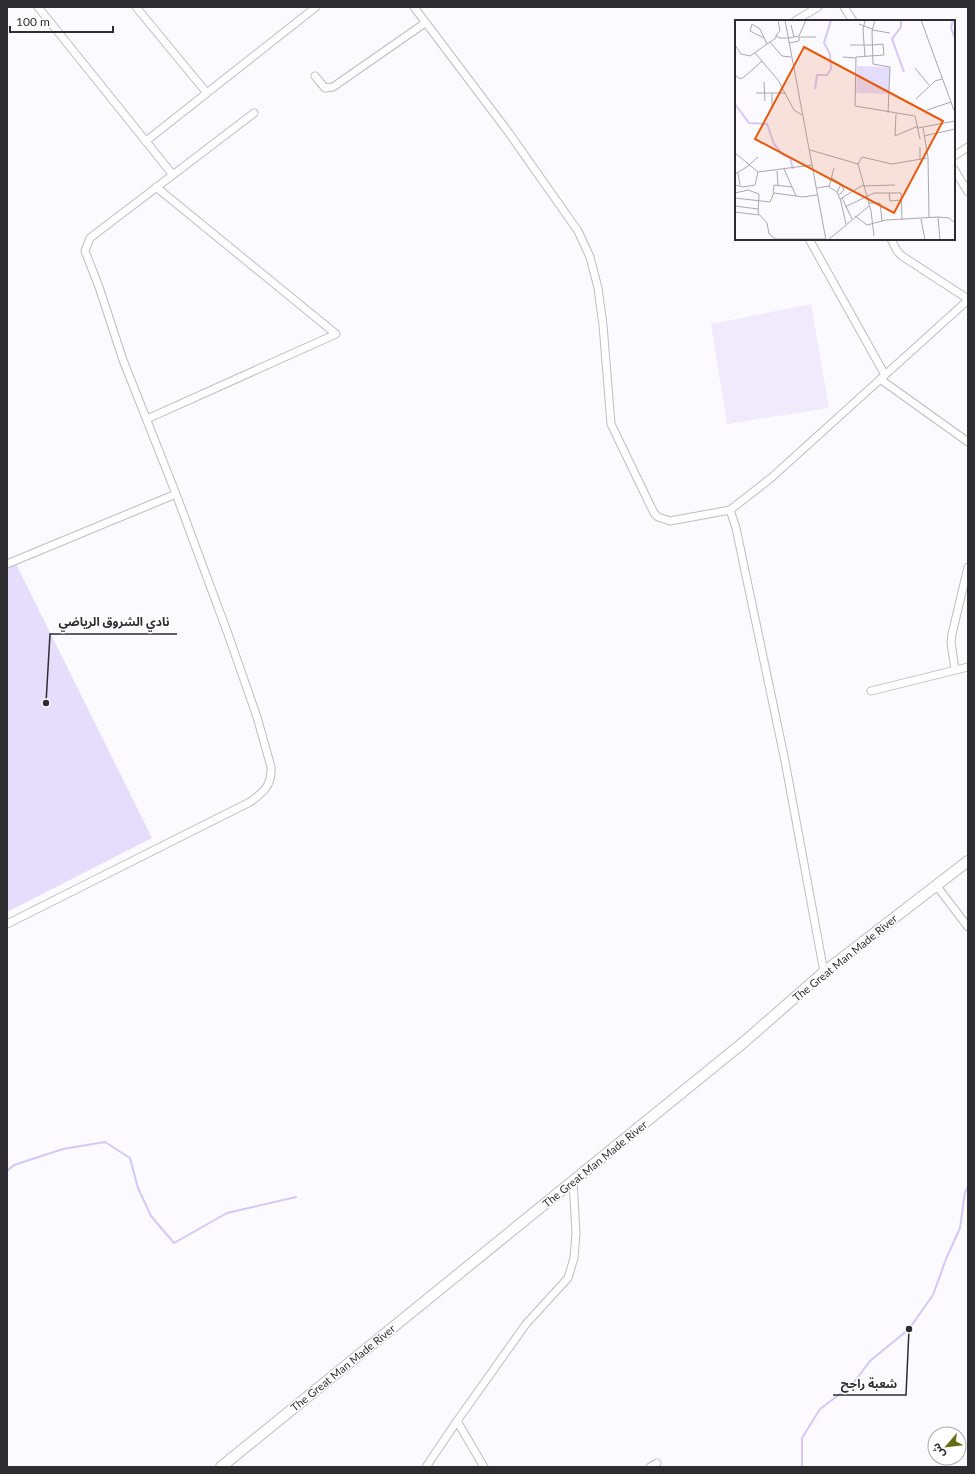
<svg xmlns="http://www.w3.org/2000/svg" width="975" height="1474" viewBox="0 0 975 1474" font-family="Lato,'Noto Sans Arabic',sans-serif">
	<rect width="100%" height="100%" fill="#fbfafe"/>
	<path fill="#efebfd" d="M811 304 829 408 727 424 711 324Z"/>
	<path fill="#e4ddfc" d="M16 564 152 838 7 912V568Z"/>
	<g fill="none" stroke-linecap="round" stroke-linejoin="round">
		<path stroke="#d3c8f7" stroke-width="2" d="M7 1171 14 1165 63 1149 105 1142 130 1158 138 1188 151 1216 174 1243 227 1213 296 1197
			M802 1467V1438L820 1409 852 1385 870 1361 909 1329 933 1295 946 1259 960 1228 965 1192 968 1187"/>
		<g stroke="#bebcc6" stroke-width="9">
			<path id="street" d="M38 7 173 175
				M136 7 206 92
				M414 7 509 133 578 231 590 257 598 288 603 325 611 424 654 513 658 517 670 521 730 510 736 528 785 761 824 972
				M844 7 853 21
				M795 21 818 7
				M315 76 325 88 333 87 425 23
				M146 141 316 7
				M954 156 968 147
				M954 169 968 192
				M809 239 885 375
				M891 239 897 251 902 256 968 299
				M880 379 968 442
				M147 419 336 334 156 187
				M730 510 771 478 968 300
				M7 564 176 494
				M955 669 951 643 952 634 968 567
				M871 691 968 667
				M936 885 968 927
				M7 924 250 802C264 792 272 785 271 767L257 717 228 634 176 494 123 360 99 287 85 251 90 238 254 113
				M457 1421 484 1467
				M426 1467 457 1421 526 1324 568 1278 574 1258 576 1233 573 1181
				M650 1467 657 1463"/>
		</g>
		<g stroke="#bebcc6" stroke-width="12">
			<path id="secondary" d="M221 1467 744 1042 824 972 968 861"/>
		</g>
		<use href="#street" stroke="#fff" stroke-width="7"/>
		<use href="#secondary" stroke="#fff" stroke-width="10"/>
	</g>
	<g text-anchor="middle" stroke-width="3" stroke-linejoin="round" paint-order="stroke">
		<g font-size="11" fill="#2e2d31" stroke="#fff">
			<text transform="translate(845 958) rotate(-39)" y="4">The Great Man Made River</text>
			<text transform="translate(595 1164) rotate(-39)" y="4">The Great Man Made River</text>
			<text transform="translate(343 1368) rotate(-39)" y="4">The Great Man Made River</text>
		</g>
	</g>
	<g transform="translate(735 20)">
		<rect width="220" height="220" fill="#fbfafe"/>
		<path d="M122 46 155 47 154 74 121 73Z" fill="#e4ddfc"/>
		<path fill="none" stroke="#d3c8f7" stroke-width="2" d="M166 0V7L157 19 169 52M218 0 216 8 220 18M80 69 82 55H92L96 49 95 34 89 23 96 0M0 84 14 103 32 104 39 124 48 135 55 138 58 149"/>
		<path fill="none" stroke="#a9a8ac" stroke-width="1" d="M50 0 91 220M140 0 137 11 138 44 155 47 153 93M186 0 220 93M124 4 137 9M56 5 59 17M137 10 155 13M41 14 44 18H53M54 18 64 16 71 0M35 22 47 36 56 37M54 23 64 21V17H81M32 24 41 18V15L45 11 43 0M0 25 6 34 15 36 32 24 25 9 17 4 15 11 29 18M115 25H137M137 25 148 24 149 35 121 37 120 86 180 96 185 119M20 33 43 60 59 90 67 95M108 37 121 38M130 37 128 10 130 0M180 48 194 65M0 55 5 59 9 57 27 41M29 62 30 81M21 73H51M181 79 200 61 207 59M37 89V73M192 90 216 82M161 94 160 116 183 106M183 108 220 101M188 108 193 137 194 198M189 116 220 109M75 130 123 144 127 137 157 144 192 138M0 133 23 152 77 145M185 140V127M123 144 136 191 139 216M14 145 23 137M99 148 94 167 102 172M49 149 61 176M42 151 43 165M3 153 5 165M0 154 15 145M97 158 106 164 102 173 105 179 128 165M0 165 8 167 20 165 23 152M128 166 160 165M82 168 94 166M0 173 13 170 24 174 23 193 32 203 34 214 40 219H91M38 173 39 165 57 167M154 173 155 181 166 180M103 176 109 170 106 164M0 178 35 182 39 173 68 177 82 175M105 178 111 204M107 178 117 199M133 183H145L147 201M0 186 23 189M110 187 139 173H166L167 200M0 192 24 195M120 196 132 205 151 200 203 197 214 198 220 203M203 197 205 220M186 199 190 220M93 220 134 186"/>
		<path fill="#e8590c" fill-opacity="0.15" stroke="#e8590c" stroke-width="2" d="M69 27 208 101 159 193 20 119Z"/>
		<rect width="220" height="220" fill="none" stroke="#2e2d31" stroke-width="2"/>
	</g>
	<path fill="none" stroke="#2e2d31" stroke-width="1.5" d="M46 703L50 634H177M909 1329L906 1395H833"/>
	<g fill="#2e2d31" stroke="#fff" stroke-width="1.5">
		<circle cx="46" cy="703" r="4"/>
		<circle cx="909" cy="1329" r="4"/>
	</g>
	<g font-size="12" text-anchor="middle" font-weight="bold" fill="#2e2d31" stroke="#fff" stroke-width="3" stroke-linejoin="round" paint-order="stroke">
		<text x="114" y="626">نادي الشروق الرياضي</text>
		<text x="869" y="1388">شعبة راجح</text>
	</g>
	<rect width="975" height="1474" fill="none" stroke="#2e2d31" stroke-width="16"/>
	<g transform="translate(947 1446) rotate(242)"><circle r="19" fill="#ffffff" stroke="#ababad"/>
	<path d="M0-3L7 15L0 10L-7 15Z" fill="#646e15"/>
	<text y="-6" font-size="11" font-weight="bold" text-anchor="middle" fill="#2e2d31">ش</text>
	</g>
	<path d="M10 26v6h103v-6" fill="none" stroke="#2e2d31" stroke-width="2"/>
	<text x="16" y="26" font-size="12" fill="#2e2d31" stroke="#ffffff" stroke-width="3" paint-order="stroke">100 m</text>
</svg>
